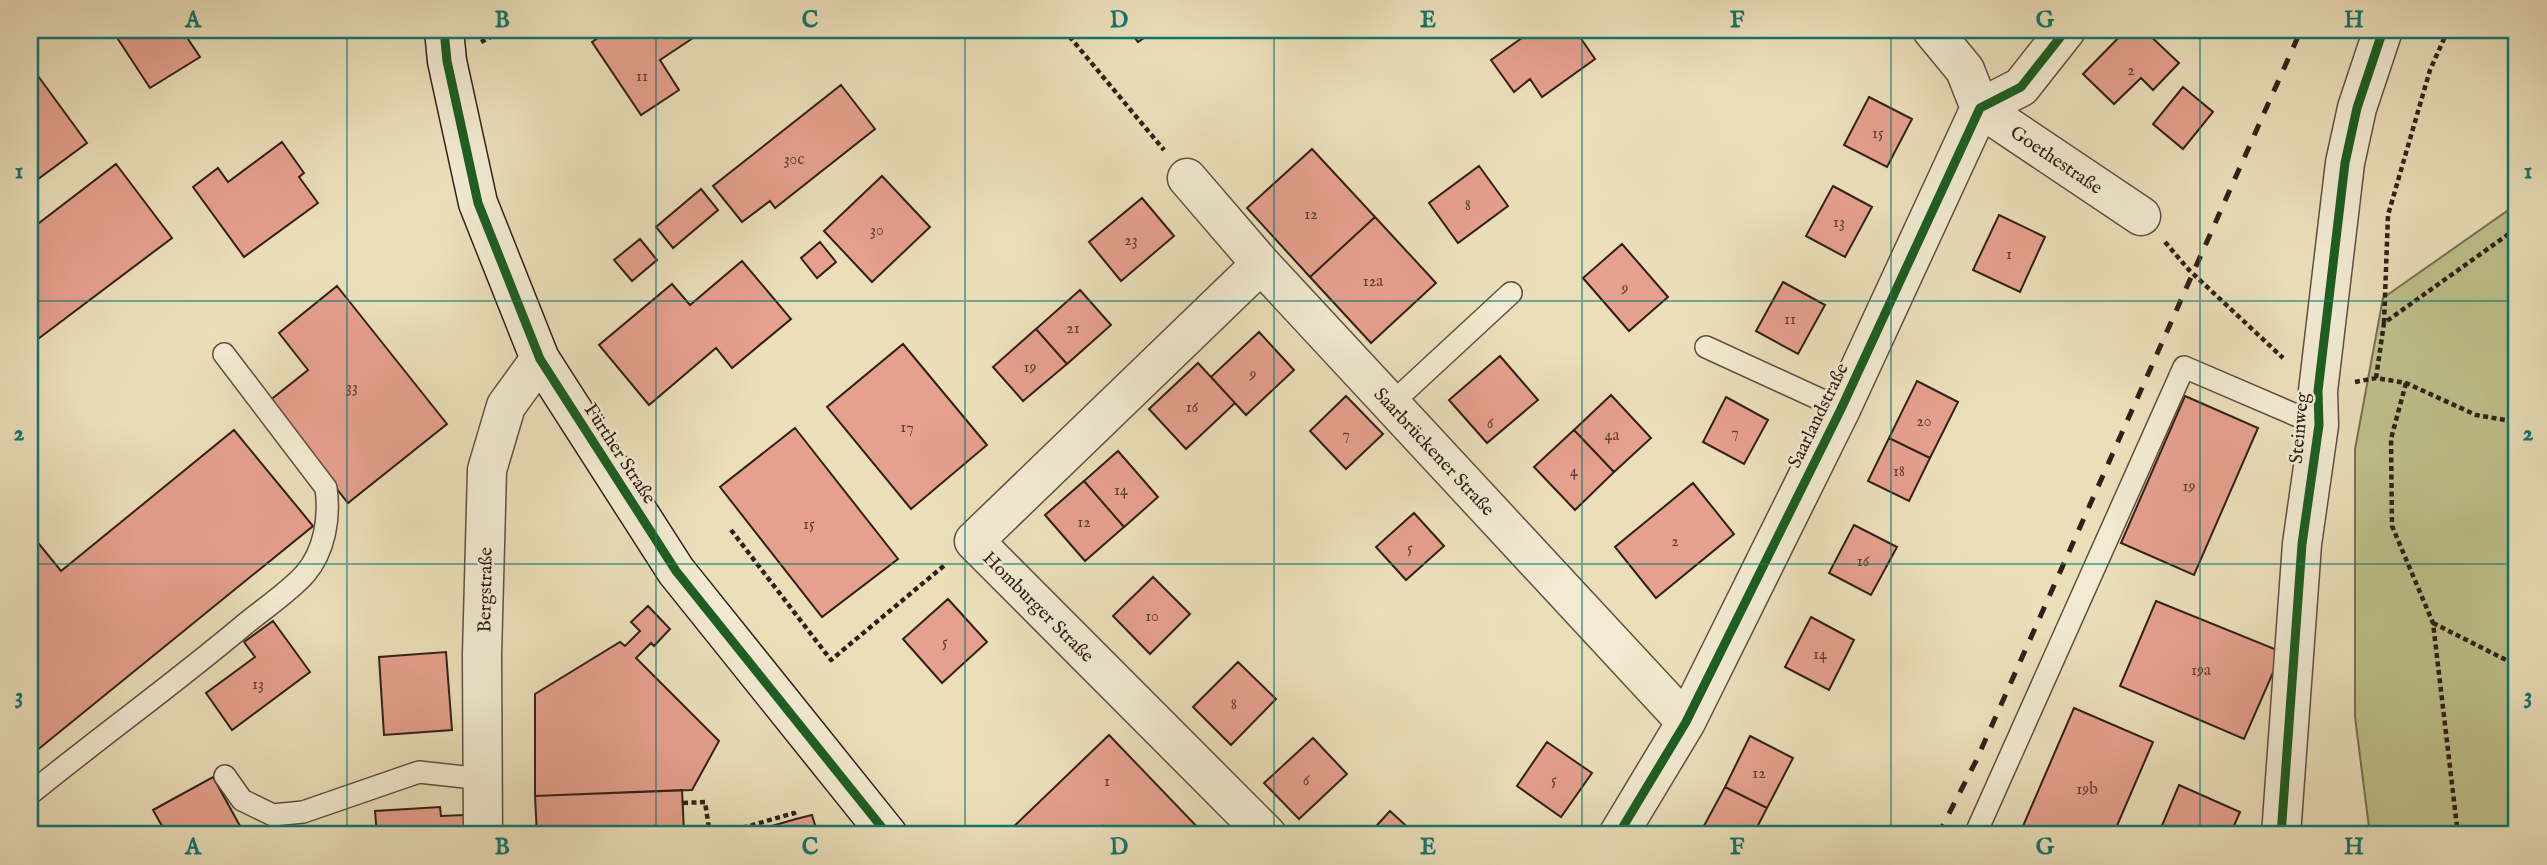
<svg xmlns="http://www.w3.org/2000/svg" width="2547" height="865" viewBox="0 0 2547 865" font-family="'IM FELL English',serif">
	<rect width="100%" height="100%" fill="#ebdfba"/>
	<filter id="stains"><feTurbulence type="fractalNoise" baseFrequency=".00286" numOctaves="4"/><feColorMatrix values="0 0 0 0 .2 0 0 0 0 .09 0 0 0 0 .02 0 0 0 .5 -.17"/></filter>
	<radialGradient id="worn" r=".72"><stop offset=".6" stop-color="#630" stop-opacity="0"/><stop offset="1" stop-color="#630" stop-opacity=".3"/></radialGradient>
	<path fill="#bec08b" stroke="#787052" stroke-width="2" d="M2517 204V835H2370L2355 717V449L2383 298Z"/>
	<path fill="#e6a08e" stroke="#312018" stroke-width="2" d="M112 30H182L200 57 150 88Z
		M610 30H688L693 38 660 60 679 90 641 115 592 42Z
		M1129 30H1155L1138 42Z
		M1533 30H1575L1595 59 1542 97 1530 79 1514 92 1491 60Z
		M2126 30H2144L2179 63 2153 90 2141 78 2114 104 2083 74Z
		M30 65 87 143 34 182 30 176Z
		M841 85 875 129 775 208 770 201 742 222 713 186Z
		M2183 87 2213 112 2183 149 2153 124Z
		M1869 97 1912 119 1887 167 1844 145Z
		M282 142 304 173 299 177 318 203 244 257 193 187 218 168 228 182Z
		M1312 149 1375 217 1310 277 1247 208Z
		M116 164 172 238 30 345V230Z
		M1479 166 1508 206 1458 243 1429 203Z
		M882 176 930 227 872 282 824 231Z
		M1833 186 1872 207 1845 257 1806 236Z
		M701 189 718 210 673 248 656 227Z
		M1142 198 1174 236 1121 281 1089 242Z
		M1999 215 2045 237 2020 292 1973 270Z
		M1375 217 1436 283 1371 343 1310 277Z
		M640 239 657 260 632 281 614 260Z
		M820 242 836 262 817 278 801 258Z
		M1622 244 1668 297 1629 331 1583 278Z
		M742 261 791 319 732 368 716 348 649 405 599 345 672 284 690 305Z
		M1783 282 1825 305 1798 354 1756 331Z
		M337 286 447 424 348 503 268 402 308 370 279 333Z
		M1080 290 1111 325 1067 364 1036 329Z
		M1036 329 1067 364 1023 401 993 367Z
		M1259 332 1294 370 1246 415 1211 377Z
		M903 344 987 445 911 509 827 407Z
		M1500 356 1538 400 1487 443 1449 400Z
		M1198 363 1235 403 1186 449 1149 409Z
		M1917 381 1958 402 1930 458 1889 438Z
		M1611 395 1651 438 1614 472 1574 430Z
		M1346 396 1383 434 1346 469 1310 431Z
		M2185 396 2258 428 2194 575 2121 543Z
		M1726 397 1768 420 1744 464 1703 442Z
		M795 428 898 559 822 617 720 487Z
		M234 430 313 526 30 756V543L35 539 61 571Z
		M1574 430 1614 472 1575 510 1534 467Z
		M1889 438 1930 458 1909 501 1868 481Z
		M1118 451 1158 497 1124 527 1084 481Z
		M1084 481 1124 527 1085 561 1045 515Z
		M1693 483 1734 534 1656 598 1615 547Z
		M1414 513 1444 546 1406 580 1376 547Z
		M1854 525 1897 547 1871 595 1829 573Z
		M1153 577 1190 614 1150 654 1113 616Z
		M948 599 987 642 942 683 903 639Z
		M2156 601 2282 652 2244 739 2120 686Z
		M648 606 670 629 654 646 651 643 636 658 719 741 692 790 535 796V694L620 642 625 646 640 631 631 622Z
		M1811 617 1854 640 1829 690 1785 667Z
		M273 621 310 672 232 730 206 693 255 657 244 642Z
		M446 652 452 730 384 735 379 657Z
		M1238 662 1276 699 1231 745 1193 707Z
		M2074 708 2153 742 2113 835H2025L2020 833Z
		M1109 735 1205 835H1112L1103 826 1093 835H1013L1009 831Z
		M1750 736 1793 758 1767 808 1725 787Z
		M1313 738 1347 774 1299 819 1264 783Z
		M1547 742 1592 773 1561 817 1517 786Z
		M213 777 245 835H167L153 810Z
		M2179 785 2240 812 2230 835H2158Z
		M1725 787 1767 808 1753 835H1699Z
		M682 790 684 832 537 835 535 796Z
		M440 807 441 816 464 815 465 835H377L375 811Z
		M1390 811 1416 835H1368Z
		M812 815 818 835H740L796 819Z"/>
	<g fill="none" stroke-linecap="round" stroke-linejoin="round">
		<g stroke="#605040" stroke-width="24">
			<path id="lane" d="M1706 347 1841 409
				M1391 404 1511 293
				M225 776 242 800 273 815 303 812 419 772 483 779
				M30 794C100 737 174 684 244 625 263 609 288 593 305 574 325 551 330 517 326 488L224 354
				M1975 835 2184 367 2319 425"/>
		</g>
		<g stroke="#605040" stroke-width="41">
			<path id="street" d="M1932 30 1965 70 1980 108 2141 216
				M1187 178 1261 264 1686 722
				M1261 264 974 541 1267 835
				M483 835 482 655 487 470 506 406 540 359
				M1618 835 1686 722 1841 409 1980 108 2021 87 2066 30
				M2281 835 2302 544 2319 425 2318 391 2345 163 2357 108 2383 30"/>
		</g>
		<g stroke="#312018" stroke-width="41">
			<path id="secondary" d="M444 30 447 61 478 203 540 359 676 571 888 835"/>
		</g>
		<path stroke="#312018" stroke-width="4.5" stroke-dasharray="5 3.5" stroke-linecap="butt" d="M1064 30 1164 150
			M481 42 504 30
			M2165 242 2189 270 2283 358
			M2384 323 2388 215 2430 70 2448 30
			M2376 378 2384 323 2517 228
			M2355 382 2376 378 2406 383 2476 415 2517 422
			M2406 383 2391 439 2392 526 2433 623 2458 835
			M731 530 831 660 946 564
			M2433 623 2512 663 2517 664
			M683 803 705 802 710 835
			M718 835 794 813 796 819"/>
		<use href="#lane" stroke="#f2ead2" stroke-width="21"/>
		<use href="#street" stroke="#f2ead2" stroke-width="38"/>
		<use href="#secondary" stroke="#f2ead2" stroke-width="38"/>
		<path stroke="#312018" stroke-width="5" stroke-dasharray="12 12" stroke-linecap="butt" d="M1938 835 1976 761 2301 30"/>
		<g stroke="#f2ead2" stroke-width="13">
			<path id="cycleway" d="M444 30 447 61 478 203 540 359 676 571 888 835
				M1618 835 1686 722 1841 409 1980 108 2021 87 2066 30
				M2281 835 2302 544 2319 425 2318 391 2345 163 2357 108 2383 30"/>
		</g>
		<use href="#cycleway" stroke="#1b5e20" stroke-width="9"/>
	</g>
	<path fill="none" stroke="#0f766e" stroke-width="2" stroke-opacity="0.55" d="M347 30V835M656 30V835M965 30V835M1274 30V835M1582 30V835M1891 30V835M2200 30V835M30 301H2517M30 564H2517"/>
	<g text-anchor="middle" stroke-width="5" stroke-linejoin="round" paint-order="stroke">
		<g font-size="16" fill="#5e4036">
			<text x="2131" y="75">2</text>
			<text x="642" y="81">11</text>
			<text x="1878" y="138">15</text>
			<text x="794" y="164">30c</text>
			<text x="1468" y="210">8</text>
			<text x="1311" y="219">12</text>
			<text x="1839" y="227">13</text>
			<text x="877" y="235">30</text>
			<text x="1131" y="245">23</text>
			<text x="2009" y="259">1</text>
			<text x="1373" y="286">12a</text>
			<text x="1625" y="293">9</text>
			<text x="1790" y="324">11</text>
			<text x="1073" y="333">21</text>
			<text x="1030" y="372">19</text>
			<text x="1253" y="379">9</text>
			<text x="352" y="392">33</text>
			<text x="1192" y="412">16</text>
			<text x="1924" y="426">20</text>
			<text x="1490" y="428">6</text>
			<text x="907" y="432">17</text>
			<text x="1735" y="437">7</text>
			<text x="1346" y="439">7</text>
			<text x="1612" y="440">4a</text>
			<text x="1574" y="476">4</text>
			<text x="1899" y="476">18</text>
			<text x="2189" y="491">19</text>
			<text x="1121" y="495">14</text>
			<text x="1084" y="527">12</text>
			<text x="809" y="529">15</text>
			<text x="1675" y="546">2</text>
			<text x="1410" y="553">5</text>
			<text x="1863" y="566">16</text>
			<text x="1152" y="621">10</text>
			<text x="945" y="647">5</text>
			<text x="1820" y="659">14</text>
			<text x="2201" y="675">19a</text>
			<text x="258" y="689">13</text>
			<text x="1234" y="709">8</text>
			<text x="1759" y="778">12</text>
			<text x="1306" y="785">6</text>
			<text x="1554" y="785">5</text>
			<text x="1107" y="786">1</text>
			<text x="2087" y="794">19b</text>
		</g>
		<g font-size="19" fill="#312018" stroke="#f2ead2">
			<text transform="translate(2057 159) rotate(34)" y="7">Goethestraße</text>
			<text transform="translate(1817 415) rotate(-64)" y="7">Saarlandstraße</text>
			<text transform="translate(2298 428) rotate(-85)" y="7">Steinweg</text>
			<text transform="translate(1435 451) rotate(47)" y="7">Saarbrückener Straße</text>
			<text transform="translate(621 453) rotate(57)" y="7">Fürther Straße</text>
			<text transform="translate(484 590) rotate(-89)" y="7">Bergstraße</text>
			<text transform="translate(1039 606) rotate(45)" y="7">Homburger Straße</text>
		</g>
	</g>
	<rect width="2547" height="865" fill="none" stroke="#ebdfba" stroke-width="77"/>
	<rect x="38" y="38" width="2470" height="788" fill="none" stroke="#0f766e" stroke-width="2.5"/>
	<g font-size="23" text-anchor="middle" font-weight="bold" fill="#0f766e">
		<text x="193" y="27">A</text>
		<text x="502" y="27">B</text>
		<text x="810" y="27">C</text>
		<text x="1119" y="27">D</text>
		<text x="1428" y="27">E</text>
		<text x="1737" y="27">F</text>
		<text x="2045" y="27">G</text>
		<text x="2354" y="27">H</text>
		<text x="19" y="178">1</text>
		<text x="2528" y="178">1</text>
		<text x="19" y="440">2</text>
		<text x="2528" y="440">2</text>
		<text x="19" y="703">3</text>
		<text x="2528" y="703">3</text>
		<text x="193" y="854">A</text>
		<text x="502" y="854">B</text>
		<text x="810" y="854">C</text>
		<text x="1119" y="854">D</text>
		<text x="1428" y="854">E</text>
		<text x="1737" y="854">F</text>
		<text x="2045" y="854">G</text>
		<text x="2354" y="854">H</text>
	</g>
	<rect width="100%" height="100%" filter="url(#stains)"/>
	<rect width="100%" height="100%" fill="url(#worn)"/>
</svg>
